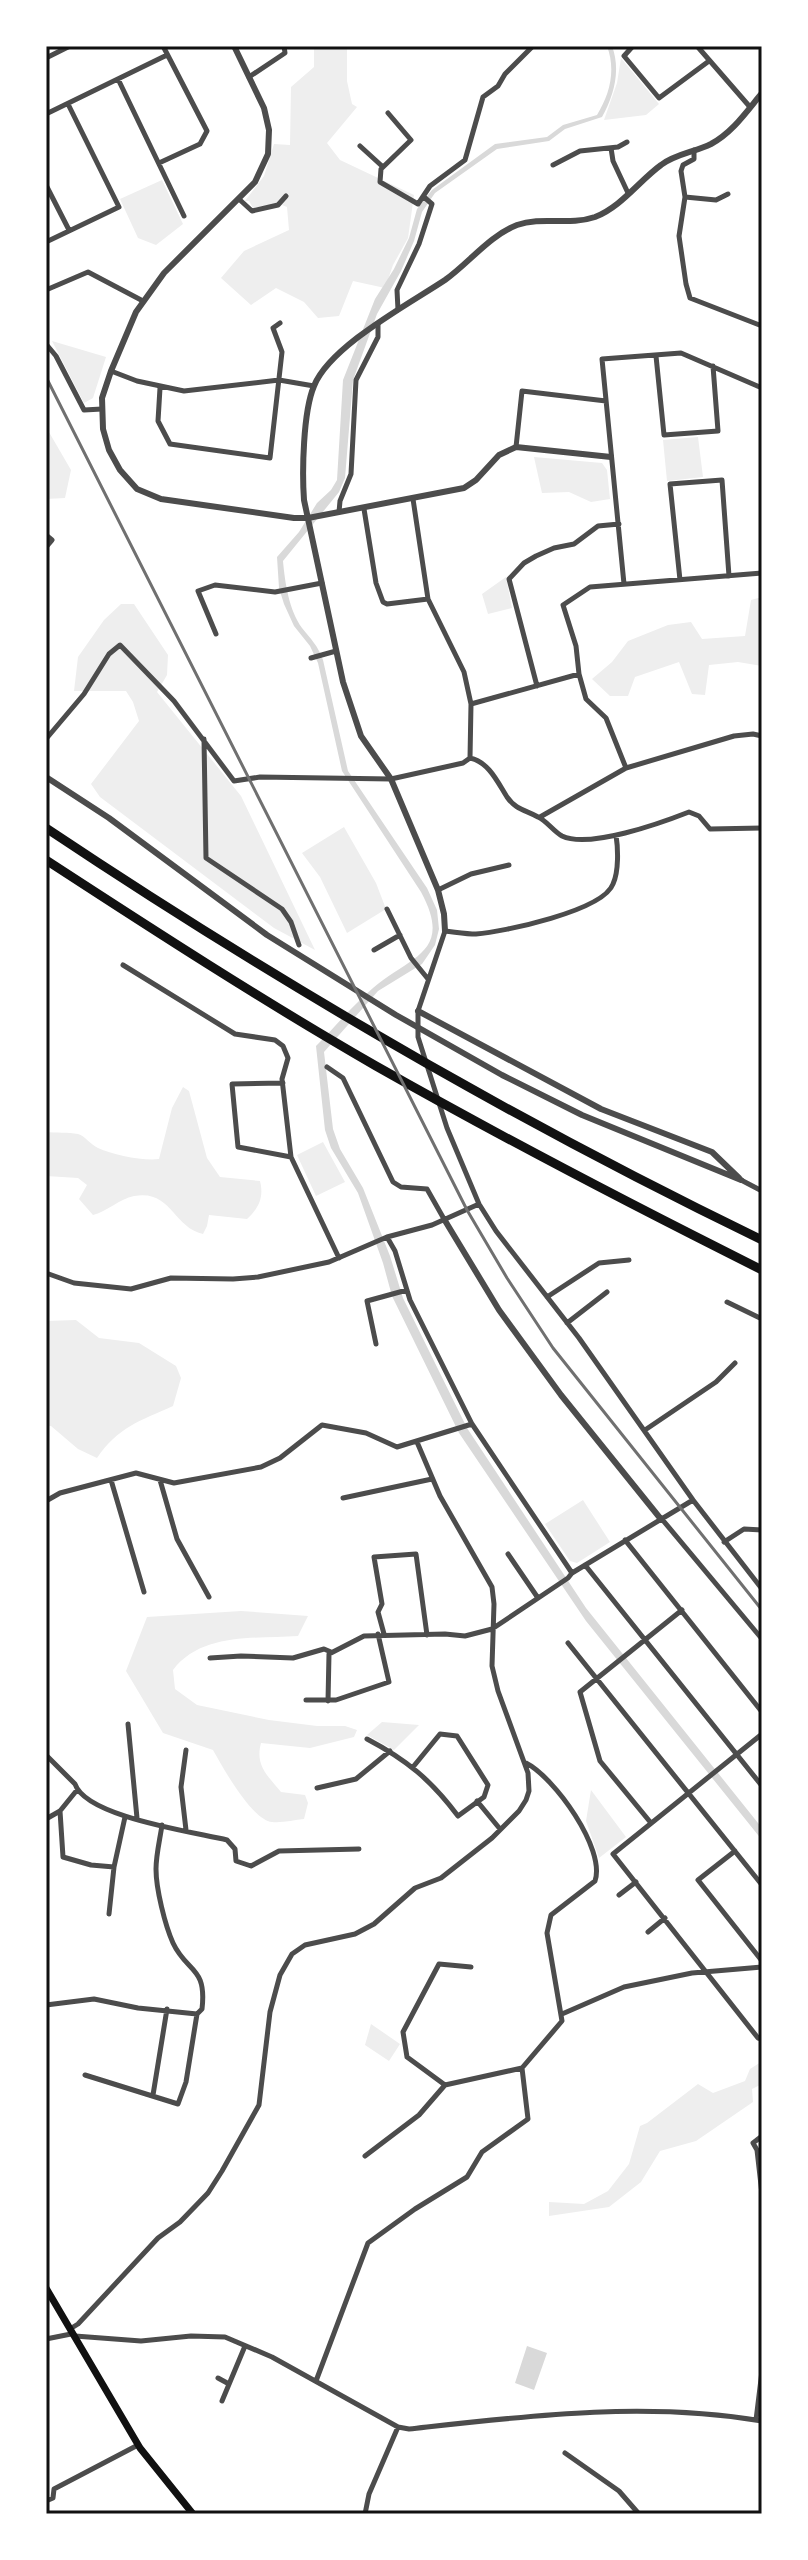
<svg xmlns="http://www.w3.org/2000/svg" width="808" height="2560" viewBox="0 0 808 2560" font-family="'Playfair Display',serif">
	<rect width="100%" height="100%" fill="#fff"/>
	<path fill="#eee" d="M314 46H347V81L352 104 357 107 327 143 340 160 414 195 408 238 393 265 385 288 353 281 339 316 318 318 304 302 276 288 251 305 221 278 244 251 289 230 287 207 282 205 283 203 253 208 249 201H245L264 176 274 144 290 145 291 87 314 67Z
		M621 58 659 104 646 115 604 120 617 83Z
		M162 180 183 224 156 245 138 238 120 199Z
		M52 341 106 357 93 398 84 403Z
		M46 427 71 470 65 498 46 499Z
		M698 437 703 477 667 481 663 440Z
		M534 457 602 463 607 470 610 499 591 502 569 492 542 493Z
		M506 577 512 608 488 614 482 594Z
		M762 597V666L738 662 709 665 705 695 692 694 679 662 635 677 628 696H610L592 679 612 662 628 641 668 625 691 622 702 639 745 636 751 600Z
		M121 604H134L168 655 167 675 157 692 241 796 315 950 274 928 100 797 91 784 139 721 133 702 126 691H74L78 657 104 620Z
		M344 827 376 883 386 909 347 933 320 877 302 853Z
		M183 1087 189 1091 207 1158 220 1177 260 1181C264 1197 259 1208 247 1219L209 1215 207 1226 203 1234C173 1227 171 1189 134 1196 119 1199 108 1211 93 1215L79 1199 87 1185 78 1178 46 1176V1132C56 1133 68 1132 78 1134 85 1136 91 1145 98 1148 113 1155 143 1161 159 1159L172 1108Z
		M323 1142 345 1182 316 1196 297 1155Z
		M76 1320 99 1338 139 1343 176 1366 181 1378 173 1406C140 1421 118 1427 97 1458L78 1449 51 1426H46V1321Z
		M583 1500 610 1542 577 1563 570 1561 545 1524Z
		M241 1611 308 1616 298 1636C256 1639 202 1632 173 1670L175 1689 197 1705 269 1720 317 1726H345L357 1730 354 1737 310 1748 261 1743C255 1765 267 1775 281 1792L305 1795 308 1803 304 1819C294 1820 282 1823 272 1822 252 1820 223 1768 213 1750L163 1733 126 1671 147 1617Z
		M382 1722 419 1725 394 1750 367 1735Z
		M591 1790 626 1837 599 1858 586 1821Z
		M371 2024 400 2044 389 2061 365 2045Z
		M762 2058V2084L752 2089 753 2102 696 2141 660 2151 641 2182 609 2207 549 2216V2202L584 2204 608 2191 629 2164 640 2126 647 2123 698 2084 713 2093 745 2081 750 2069 761 2062Z"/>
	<path fill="#d9d9d9" d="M607 46H612C621 70 614 96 602 117L565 129 549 141 497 149 435 193 422 212 414 241 401 271 377 314 353 380 345 478 339 492 283 561C285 583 289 610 302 628 311 639 318 646 323 660L348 771 427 888 437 910 439 929 435 945 422 964 378 991 324 1052 333 1129 340 1149 363 1188 390 1256 403 1298 467 1428 586 1608 762 1828V1840L586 1621 459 1433 392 1296 383 1263 358 1193 331 1148 325 1130 316 1046C335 1027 353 1005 373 988 410 956 454 953 421 892L342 771 318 663 310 646 294 626 284 604 279 588 277 557 299 532 317 503 331 490 337 480 343 380 375 299 394 269 409 238 417 209 432 190 495 144 547 137 563 125 597 115C610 94 616 70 607 46Z
		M527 2346 547 2353 534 2390 515 2383Z"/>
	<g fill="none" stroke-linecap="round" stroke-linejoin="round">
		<path stroke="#4c4c4c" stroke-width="5" d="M633 46 624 56 659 98 709 61
			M697 46 750 107
			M46 58 70 46
			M249 77 285 53 284 46
			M118 79 184 216
			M388 113 411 140 381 169 380 182 418 204 430 186 465 160 483 97 498 86 505 74 533 46
			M46 114 167 55
			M360 146 383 167
			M611 148 613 161 628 193
			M694 150V159L683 165 681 171 685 197 679 236 686 284 690 298 762 326
			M159 163 200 144 207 131 163 46
			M553 165 580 151 618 147 627 142
			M46 185 69 230
			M685 197 716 200 728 194
			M240 200 252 211 278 205 286 196
			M46 242 119 207 68 104
			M46 290 88 272 143 301
			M398 310 397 290 419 244 432 204 424 197
			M46 344 56 356 84 410 102 409
			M656 356 664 435 718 431 713 366
			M111 371 137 381 184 391 279 380 314 386
			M160 388 158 421 170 444 270 458 282 352 273 328 280 323
			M516 447 522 391 606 401
			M413 499 428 599 464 672 471 704 470 758
			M364 509 376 583 383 602 387 604 428 599
			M339 512 340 501 351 474 356 380 378 337V324
			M46 535 52 540 46 547
			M680 580 670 484 722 480 729 576
			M624 584 602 359 681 353 762 388
			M216 634 198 591 215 585 275 592 322 583
			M311 658 336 651
			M537 686 509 579 524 563 536 556 554 548 574 544 598 526 619 524
			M471 704 579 674
			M46 739 84 694 109 654 120 645 174 701 234 781 260 777 391 779 463 763 470 758
			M204 739 206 858 282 909 291 922 299 945
			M470 758C489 762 498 783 507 797 516 810 526 810 538 817 547 821 553 831 562 836 589 849 661 823 689 812L699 816 710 829 762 828
			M626 768 606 718 586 699 579 674 576 646 563 605 590 587 762 573
			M540 817 626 768 734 736 753 734 762 736
			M616 835C618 848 619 871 613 884 603 911 503 932 476 934 466 934 455 932 445 931L418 1011V1037L447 1128 479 1204 496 1231 579 1338 693 1500 762 1589
			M438 890 471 874 509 865
			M387 909 411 958 428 979
			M46 920V938
			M374 950 400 935
			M123 965 235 1034 275 1040 283 1046 288 1058 282 1079 291 1157 339 1258
			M327 1067 343 1078 393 1182 401 1187 427 1189 444 1219
			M283 1083 232 1084 238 1147 291 1157
			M741 1180 762 1191
			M387 1237 395 1251 410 1300 472 1424 572 1573
			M46 1273 74 1283 131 1289 171 1278 233 1279 258 1277 329 1262 387 1237 432 1225 479 1204
			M547 1297 599 1263 629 1260
			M727 1302 762 1319
			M567 1323 607 1292
			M376 1344 367 1301 407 1290
			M645 1430 716 1382 735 1363
			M111 1480 144 1592
			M160 1480 177 1539 209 1597
			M343 1498 432 1479
			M46 1501 60 1493 136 1473 174 1483 261 1467 280 1458 322 1425 366 1433 397 1447 472 1424
			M661 1518 762 1639
			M625 1540 762 1712
			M724 1542 744 1529 762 1530
			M508 1554 538 1598
			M585 1565 762 1786
			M384 1634 378 1612 382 1604 374 1557 416 1554 427 1635
			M568 1643 762 1885
			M210 1658 241 1656 293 1658 324 1649 331 1652
			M306 1700H336L389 1682 378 1634
			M328 1701 329 1654 364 1636 445 1634 465 1636 492 1629 568 1578 572 1573 693 1500
			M128 1724 137 1818
			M762 1734 613 1854 758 2038 762 2039
			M367 1739C407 1760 431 1780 458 1816L484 1797 488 1785 457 1736 440 1734 413 1767
			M186 1750 181 1787 186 1830
			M46 1755 75 1784C86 1817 194 1832 227 1840L235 1849 236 1861 251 1866 279 1851 359 1849
			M317 1788 356 1779 390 1751
			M477 1801 500 1829
			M60 1811 63 1857 91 1865 114 1867 125 1817
			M46 1819 60 1811 77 1790
			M651 1823 600 1761 580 1692 682 1610
			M735 1851 698 1880 762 1961
			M619 1895 636 1882
			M109 1914 114 1867
			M648 1932 665 1918
			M46 2005 94 1999 138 2008 197 2014
			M562 2014 624 1987 692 1973 762 1967
			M85 2075 178 2104 186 2082 197 2014 202 2009C207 1966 187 1973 173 1943 165 1925 156 1889 156 1869 156 1855 160 1839 162 1825
			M445 2085 407 2057 403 2032 439 1964 471 1967
			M153 2095 167 2009
			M762 2119V2124
			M762 2136 753 2143 757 2150 762 2194
			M365 2156 419 2115 445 2085 522 2068 562 2021 547 1933 551 1915 595 1881C606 1849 554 1777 526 1763
			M70 2329 78 2324 158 2238 180 2222 208 2193 222 2171 259 2105 270 2012 280 1975 292 1954 305 1945 355 1934 374 1924 415 1888 441 1878 492 1838 519 1811 526 1800 529 1791 528 1773 498 1691 492 1666 494 1604 492 1587 440 1496 417 1442
			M75 2336 141 2341 191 2336 225 2337 272 2357 398 2427 409 2429C526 2416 644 2401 762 2421
			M46 2339 71 2334
			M218 2378 229 2384
			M316 2381 368 2243 415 2209 467 2177 482 2152 528 2119 522 2068
			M222 2401 245 2346
			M756 2420 762 2371
			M565 2453 619 2491 639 2514
			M46 2501 53 2498 54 2489 138 2445
			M365 2514 369 2494 398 2427"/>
		<path stroke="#4c4c4c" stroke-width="6" d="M234 46 264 108 269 130 268 154 255 182 164 273 136 312 111 371 102 398 103 429 109 450 120 470 137 489 161 499 294 518H308L464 488 476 480 499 455 516 447 611 457
			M46 777 109 818 267 935 396 1015 502 1075 582 1115 741 1180
			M445 931 444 914 438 890 391 779 361 736 343 682 304 500C302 472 303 412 314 386 330 346 409 304 445 280 469 263 489 236 517 225 542 216 569 226 595 217 621 207 639 181 661 165 675 154 695 152 711 144 733 132 747 111 762 93
			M418 1011 601 1109 712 1152 739 1178
			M444 1219 499 1310 561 1395 660 1518"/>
		<path stroke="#111" stroke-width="7" d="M46 2288 140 2448 193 2514"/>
		<path stroke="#111" stroke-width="9" d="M46 828C275 981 514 1120 762 1240
			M46 860C155 931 263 1001 376 1066 503 1138 632 1205 762 1270"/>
		<path stroke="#707070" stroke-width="3" d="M46 377 467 1210 507 1278 553 1348 762 1610"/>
	</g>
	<rect width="808" height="2560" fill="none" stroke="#ffffff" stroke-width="96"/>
	<rect x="48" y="48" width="712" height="2464" fill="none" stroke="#111" stroke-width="3"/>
</svg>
